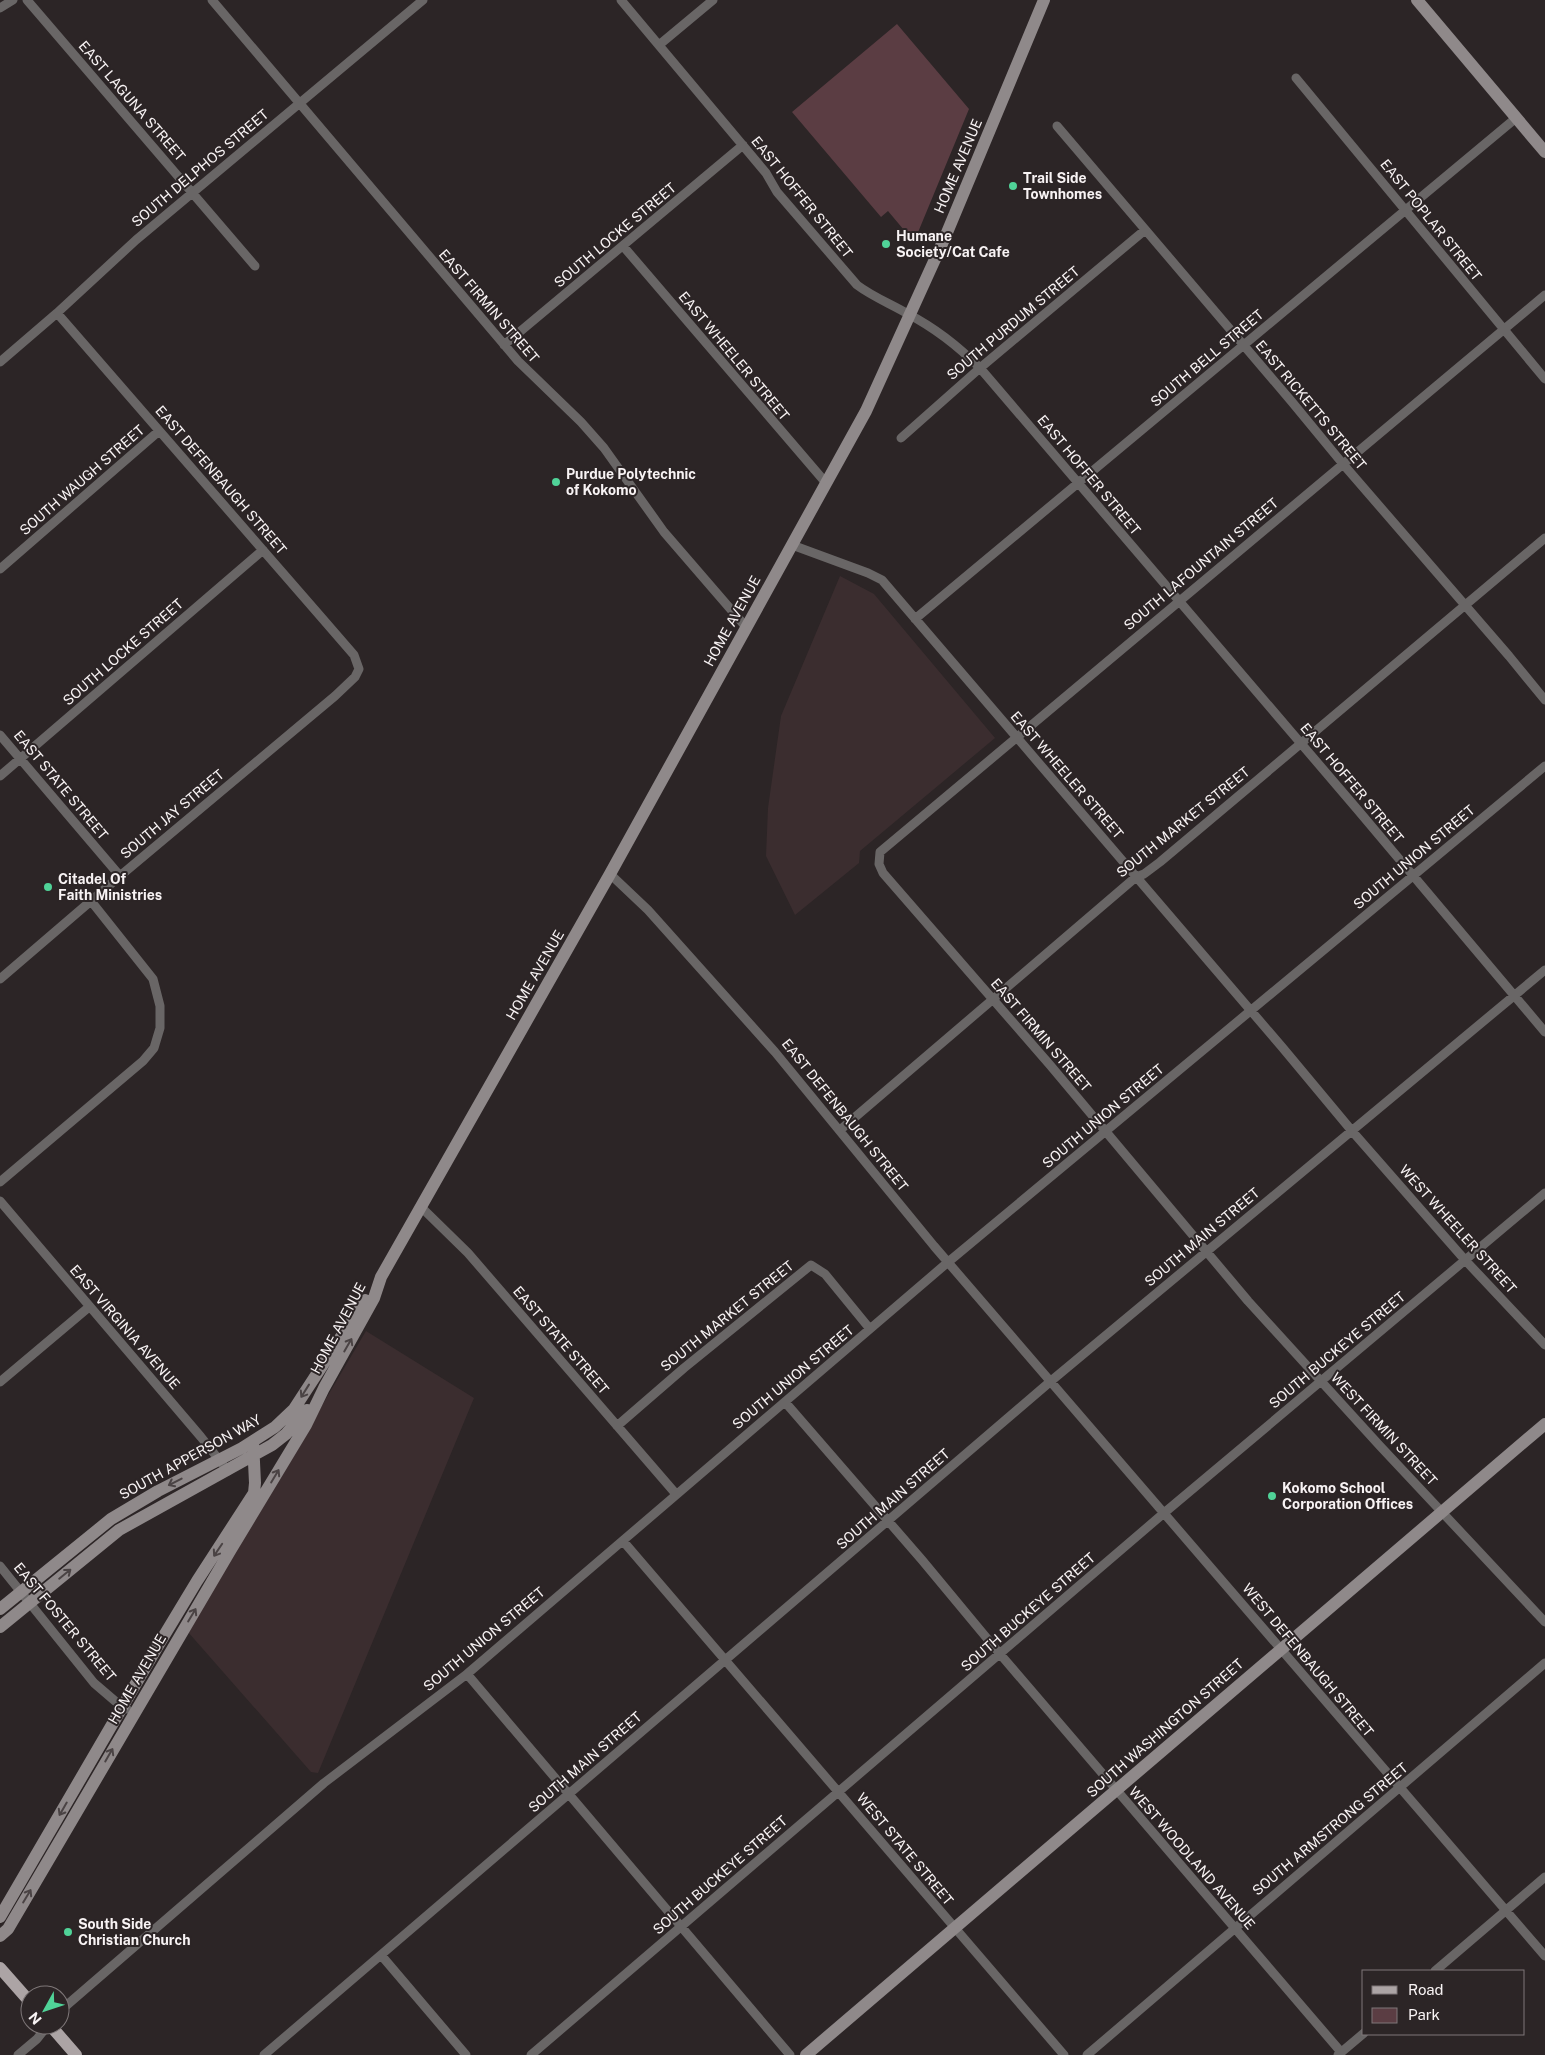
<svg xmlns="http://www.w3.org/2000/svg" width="1545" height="2055" viewBox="0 0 1545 2055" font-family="'Public Sans',sans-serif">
	<rect width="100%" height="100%" fill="#2c2526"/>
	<path fill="#3b2d2f" d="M840 576 874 594 995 738 860 851 859 863 795 915 766 856 768 808 781 716Z
		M366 1331 474 1398 318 1773 311 1772 188 1632Z"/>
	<path fill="#5b3d43" d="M897 24 969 109 914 242 888 211 881 217 792 112Z"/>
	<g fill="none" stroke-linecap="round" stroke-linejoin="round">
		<path stroke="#696666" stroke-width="9" d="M27 0 255 266
			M212 0 518 361 581 422 604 448 664 532 746 627
			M621 0 766 173 777 192 857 285C873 297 891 304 908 314 935 328 959 347 980 368L1357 809 1545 1032
			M0 8 13 0
			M659 45 713 0
			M1296 78 1545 379
			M1057 126 1292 402 1343 464 1509 656 1545 700
			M623 246 826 483
			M1545 295 880 852 879 864 883 873 1050 1065 1248 1301 1380 1446 1545 1622
			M504 345 743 145
			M0 362 57 313 136 240 423 0
			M901 438 980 368 1145 230
			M792 545 868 573 882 580 1282 1047 1352 1131 1465 1260 1545 1345
			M0 569 159 431
			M915 619 1516 118
			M0 735 120 876
			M0 776 263 550
			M610 874 648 910 775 1052 934 1246 1545 1956
			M0 979 120 876 335 696 355 677 359 669 354 655 315 610 57 313
			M840 1130 1136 877 1144 874 1160 862 1545 538
			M0 1182 143 1061 154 1048 160 1028V1006L153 979 91 901
			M0 1201 201 1437 228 1471
			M421 1207 468 1253 676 1494
			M0 1382 89 1307
			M785 1402 922 1560 1000 1654 1341 2052
			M617 1426 684 1368 811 1265 825 1274 870 1329
			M623 1541 1064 2055
			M0 1566 94 1683 115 1701 127 1709
			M467 1674 790 2055
			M381 1955 466 2055
			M1435 1971 1545 1877
			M60 2011 324 1783 467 1674 947 1263 1545 766
			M18 2055 37 2039 48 2025
			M264 2055 1051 1381 1545 970
			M531 2055 1164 1513 1545 1193
			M1087 2055 1545 1663
			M1338 2055 1364 2033"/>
		<path stroke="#8f898a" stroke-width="12" d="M1417 0 1545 152
			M0 1609 111 1519 158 1491 242 1448 275 1427 294 1409 365 1300
			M0 1627 119 1530 272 1445 286 1434 307 1410
			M0 1917 159 1644 197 1581 254 1493 255 1483 253 1441
			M0 1936 8 1929 230 1551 306 1425 324 1388 374 1298 381 1277 610 874 866 411 946 235 1044 0
			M806 2055 1545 1424"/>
		<path stroke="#aca4a5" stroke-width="12" d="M0 1968 30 2002
			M50 2025 76 2055"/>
	</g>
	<defs><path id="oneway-shaft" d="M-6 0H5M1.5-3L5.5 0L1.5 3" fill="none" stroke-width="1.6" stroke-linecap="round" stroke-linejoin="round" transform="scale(1.25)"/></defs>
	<g stroke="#4a4344">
		<use href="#oneway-shaft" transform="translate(348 1345) rotate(-60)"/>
		<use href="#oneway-shaft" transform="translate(305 1391) rotate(122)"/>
		<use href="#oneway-shaft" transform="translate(275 1476) rotate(-59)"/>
		<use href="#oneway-shaft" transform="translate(175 1482) rotate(153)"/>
		<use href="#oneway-shaft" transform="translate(218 1550) rotate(124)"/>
		<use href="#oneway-shaft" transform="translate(65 1574) rotate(-39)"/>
		<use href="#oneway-shaft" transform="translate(192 1615) rotate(-59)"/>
		<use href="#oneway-shaft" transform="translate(109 1755) rotate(-60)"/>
		<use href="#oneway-shaft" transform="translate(63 1809) rotate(120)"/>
		<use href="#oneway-shaft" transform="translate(27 1896) rotate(-59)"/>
	</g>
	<g fill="#50d398" stroke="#2c2526" stroke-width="2">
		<circle cx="1013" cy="186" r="5"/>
		<circle cx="886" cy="244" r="5"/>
		<circle cx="556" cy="482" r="5"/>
		<circle cx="48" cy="887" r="5"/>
		<circle cx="1272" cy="1496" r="5"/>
		<circle cx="68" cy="1932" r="5"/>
	</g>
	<g text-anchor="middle" stroke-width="4" stroke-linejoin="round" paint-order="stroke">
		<g font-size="14" fill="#f8f3f4" stroke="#2c2526">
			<text transform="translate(132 101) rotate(49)" y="5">EAST LAGUNA STREET</text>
			<text transform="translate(958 166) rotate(-67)" y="5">HOME AVENUE</text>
			<text transform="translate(200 168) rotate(-40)" y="5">SOUTH DELPHOS STREET</text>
			<text transform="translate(802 197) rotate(51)" y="5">EAST HOFFER STREET</text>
			<text transform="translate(1431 220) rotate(51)" y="5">EAST POPLAR STREET</text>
			<text transform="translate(615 235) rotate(-40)" y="5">SOUTH LOCKE STREET</text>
			<text transform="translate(489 306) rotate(49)" y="5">EAST FIRMIN STREET</text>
			<text transform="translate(1013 323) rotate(-40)" y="5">SOUTH PURDUM STREET</text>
			<text transform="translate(734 356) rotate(50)" y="5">EAST WHEELER STREET</text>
			<text transform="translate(1207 358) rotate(-40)" y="5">SOUTH BELL STREET</text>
			<text transform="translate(1311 405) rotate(50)" y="5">EAST RICKETTS STREET</text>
			<text transform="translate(1089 475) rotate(50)" y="5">EAST HOFFER STREET</text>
			<text transform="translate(82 480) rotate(-41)" y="5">SOUTH WAUGH STREET</text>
			<text transform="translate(221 480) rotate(49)" y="5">EAST DEFENBAUGH STREET</text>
			<text transform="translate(1201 564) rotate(-40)" y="5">SOUTH LAFOUNTAIN STREET</text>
			<text transform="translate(732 621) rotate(-61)" y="5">HOME AVENUE</text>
			<text transform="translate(123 652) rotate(-41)" y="5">SOUTH LOCKE STREET</text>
			<text transform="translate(1067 775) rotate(49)" y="5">EAST WHEELER STREET</text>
			<text transform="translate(1352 783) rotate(50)" y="5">EAST HOFFER STREET</text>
			<text transform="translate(61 785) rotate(50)" y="5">EAST STATE STREET</text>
			<text transform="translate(172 814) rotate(-40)" y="5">SOUTH JAY STREET</text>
			<text transform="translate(1183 822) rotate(-39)" y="5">SOUTH MARKET STREET</text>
			<text transform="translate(1414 857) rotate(-40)" y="5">SOUTH UNION STREET</text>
			<text transform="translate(535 975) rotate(-60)" y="5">HOME AVENUE</text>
			<text transform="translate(1041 1035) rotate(49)" y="5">EAST FIRMIN STREET</text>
			<text transform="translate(845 1115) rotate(51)" y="5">EAST DEFENBAUGH STREET</text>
			<text transform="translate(1103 1116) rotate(-40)" y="5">SOUTH UNION STREET</text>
			<text transform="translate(1458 1229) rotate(48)" y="5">WEST WHEELER STREET</text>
			<text transform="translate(1202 1237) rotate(-40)" y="5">SOUTH MAIN STREET</text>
			<text transform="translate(727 1316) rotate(-39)" y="5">SOUTH MARKET STREET</text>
			<text transform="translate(125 1327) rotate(49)" y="5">EAST VIRGINIA AVENUE</text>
			<text transform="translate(338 1328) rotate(-62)" y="5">HOME AVENUE</text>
			<text transform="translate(561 1340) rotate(49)" y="5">EAST STATE STREET</text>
			<text transform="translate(1337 1350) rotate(-40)" y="5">SOUTH BUCKEYE STREET</text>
			<text transform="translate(793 1377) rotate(-40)" y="5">SOUTH UNION STREET</text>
			<text transform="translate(1384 1429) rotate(47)" y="5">WEST FIRMIN STREET</text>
			<text transform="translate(190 1457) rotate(-29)" y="5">SOUTH APPERSON WAY</text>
			<text transform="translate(893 1499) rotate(-41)" y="5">SOUTH MAIN STREET</text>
			<text transform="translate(1028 1612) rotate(-41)" y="5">SOUTH BUCKEYE STREET</text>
			<text transform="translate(65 1622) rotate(50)" y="5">EAST FOSTER STREET</text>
			<text transform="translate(484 1639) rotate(-40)" y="5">SOUTH UNION STREET</text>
			<text transform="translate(1308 1660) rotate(50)" y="5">WEST DEFENBAUGH STREET</text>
			<text transform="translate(137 1679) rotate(-60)" y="5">HOME AVENUE</text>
			<text transform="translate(1165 1728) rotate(-41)" y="5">SOUTH WASHINGTON STREET</text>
			<text transform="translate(585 1762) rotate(-41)" y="5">SOUTH MAIN STREET</text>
			<text transform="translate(1330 1829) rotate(-40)" y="5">SOUTH ARMSTRONG STREET</text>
			<text transform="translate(905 1849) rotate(50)" y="5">WEST STATE STREET</text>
			<text transform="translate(1192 1858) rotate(49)" y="5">WEST WOODLAND AVENUE</text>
			<text transform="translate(720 1875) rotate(-41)" y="5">SOUTH BUCKEYE STREET</text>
		</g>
		<g font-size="14" font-weight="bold" fill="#f8f3f4" stroke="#2c2526" text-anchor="start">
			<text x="1023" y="183">Trail Side<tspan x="1023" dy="16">Townhomes</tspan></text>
			<text x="896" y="241">Humane<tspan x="896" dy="16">Society/Cat Cafe</tspan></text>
			<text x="566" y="479">Purdue Polytechnic<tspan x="566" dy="16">of Kokomo</tspan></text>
			<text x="58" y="884">Citadel Of<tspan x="58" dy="16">Faith Ministries</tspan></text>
			<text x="1282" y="1493">Kokomo School<tspan x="1282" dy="16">Corporation Offices</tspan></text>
			<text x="78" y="1929">South Side<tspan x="78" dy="16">Christian Church</tspan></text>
		</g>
	</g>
	<rect x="1362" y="1970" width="162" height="65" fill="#2c2526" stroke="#7e7778"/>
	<rect x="1372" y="1986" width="25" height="8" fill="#aca4a5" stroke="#7e7778"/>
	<text x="1408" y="1995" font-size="15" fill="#f8f3f4">Road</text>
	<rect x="1372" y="2008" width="25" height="15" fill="#5b3d43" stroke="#7e7778"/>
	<text x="1408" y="2020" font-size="15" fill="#f8f3f4">Park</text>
	<g transform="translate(45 2010) rotate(230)"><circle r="24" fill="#2c2526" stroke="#7e7778"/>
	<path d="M0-4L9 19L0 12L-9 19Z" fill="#50d398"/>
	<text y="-8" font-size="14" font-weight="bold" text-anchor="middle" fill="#f8f3f4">N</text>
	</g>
</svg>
